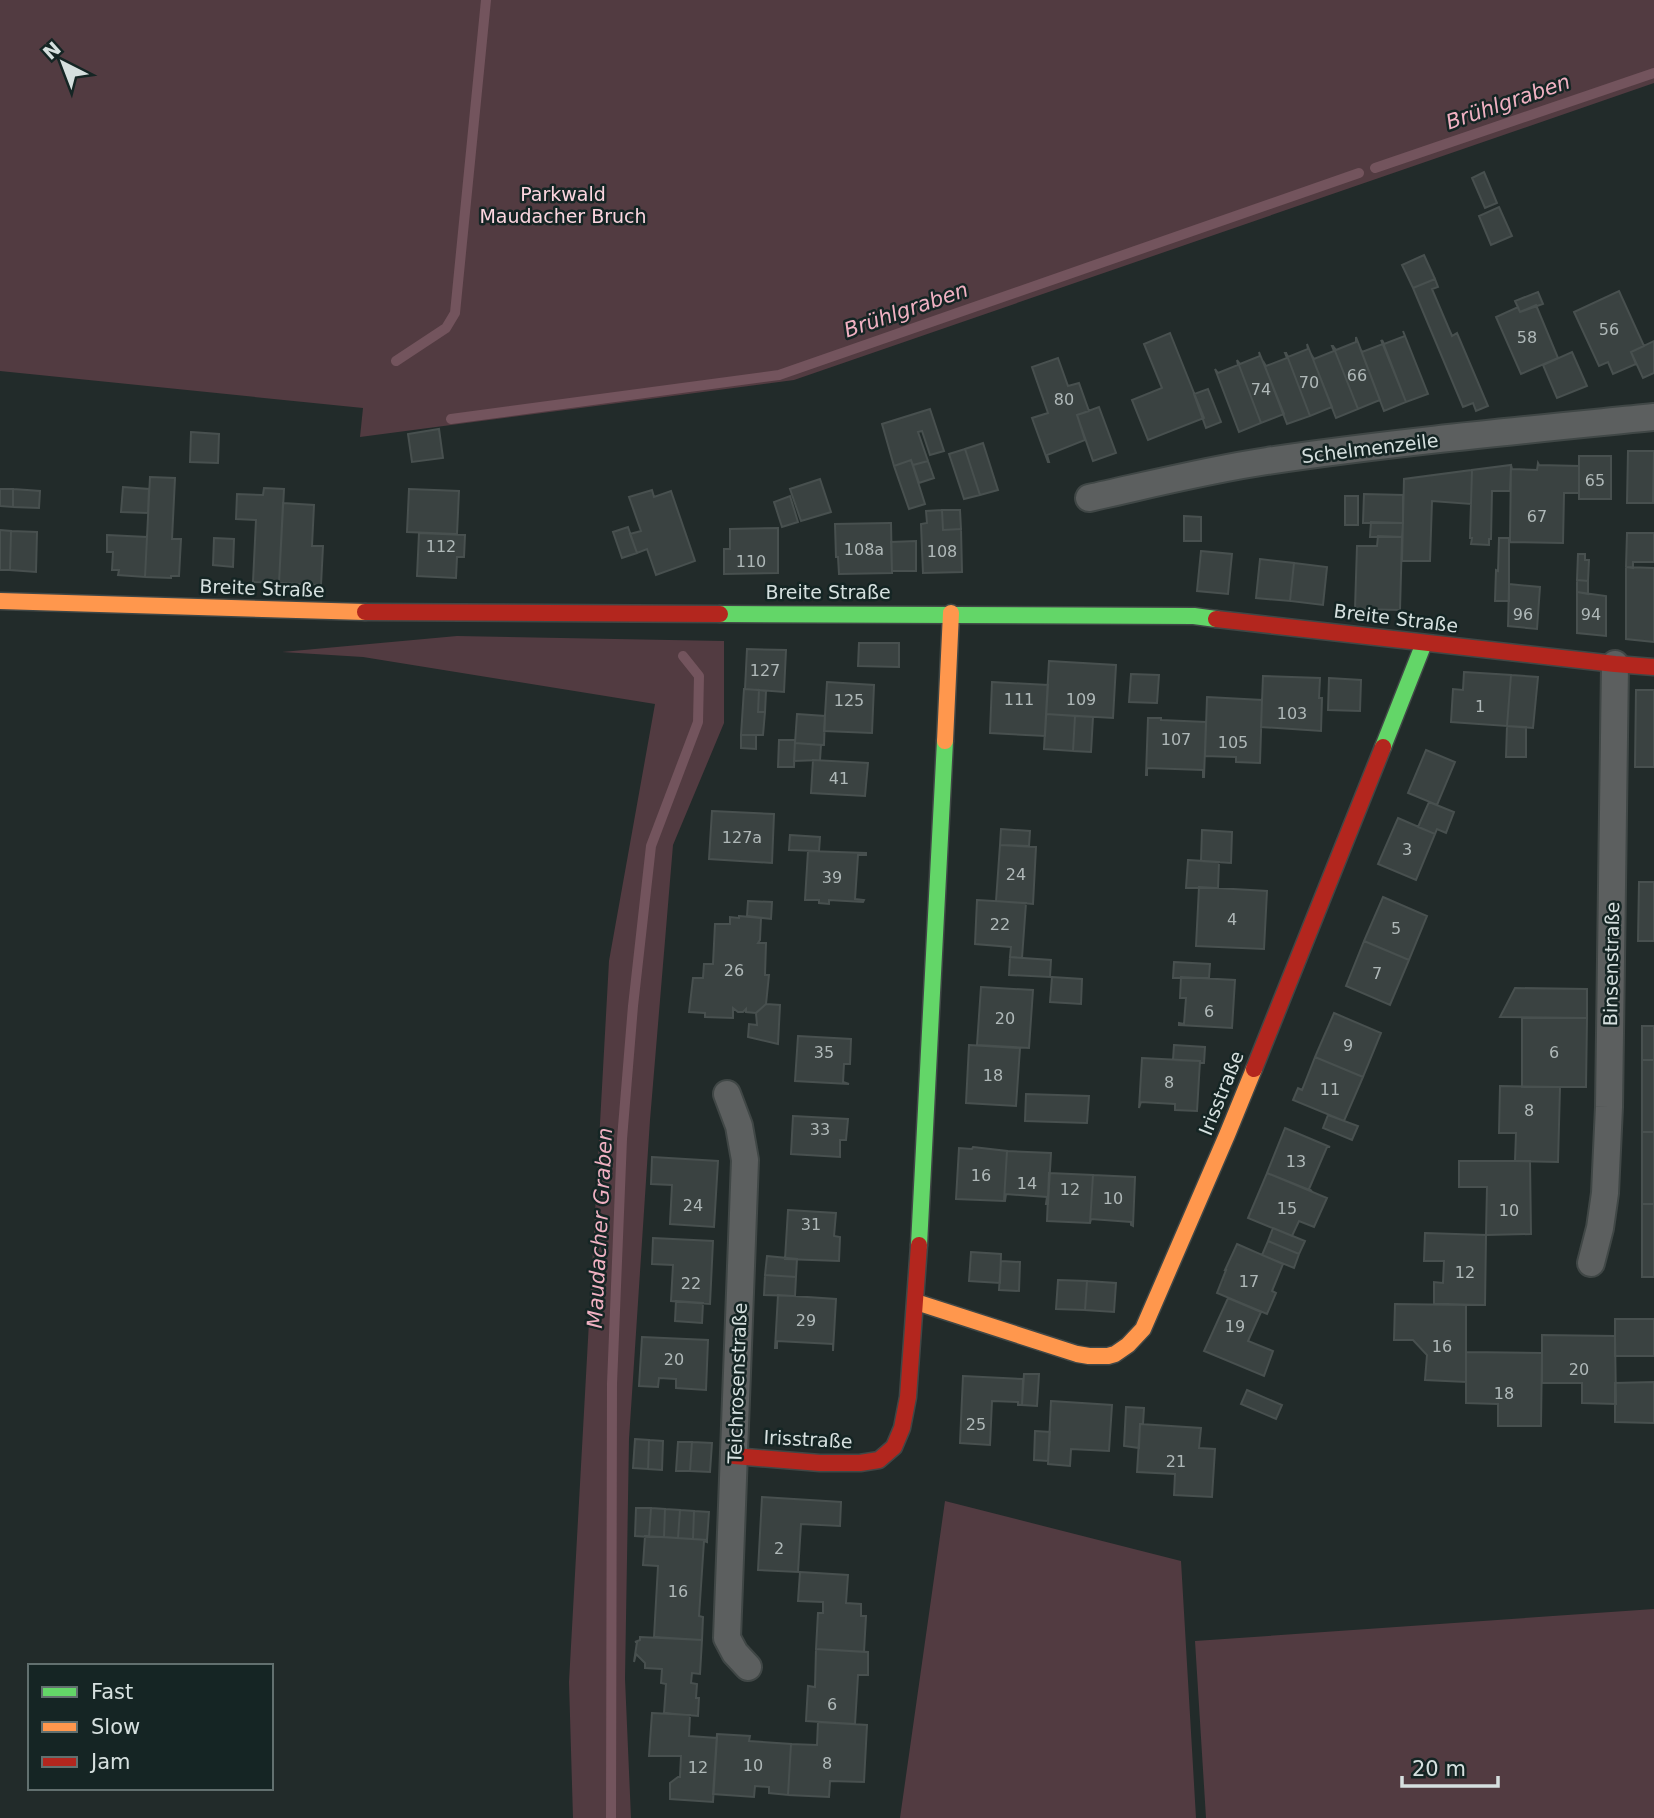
<svg xmlns="http://www.w3.org/2000/svg" width="1654" height="1818" viewBox="0 0 1654 1818" font-family="'DejaVu Sans',sans-serif">
	<rect width="100%" height="100%" fill="#222b2a"/>
	<path fill="#523b41" d="M0 0H1654V83L794 380 360 437 363 408 0 371Z
		M457 636 724 641V723L673 845 650 1120 629 1439 625 1679 631 1818H573L569 1682 609 961 655 704 363 657 282 652Z
		M945 1501 1181 1561 1196 1818H900Z
		M1654 1609V1818H1206L1195 1641Z"/>
	<g fill="none" stroke-linecap="round" stroke-linejoin="round">
		<path stroke="#73545d" stroke-width="10" d="M1375 168 1654 73
			M396 361 446 328 455 313 486 0
			M451 419 779 375 1359 173
			M611 1818 612 1384 622 1139 633 1006 651 846 698 722 699 676 683 656"/>
	</g>
	<path fill="#3a4241" stroke="#48504f" stroke-width="2" d="M1484 172 1497 203 1485 208 1472 178Z
		M1499 207 1512 236 1491 245 1479 216Z
		M1424 255 1435 279 1413 288 1402 265Z
		M1435 279 1438 287 1432 289 1452 336 1457 333 1488 406 1476 411 1473 403 1463 407 1413 288Z
		M1619 291 1644 346 1631 352 1636 364 1613 374 1608 362 1599 366 1574 312Z
		M1538 292 1543 304 1520 312 1515 301Z
		M1536 305 1558 358 1521 374 1496 317 1518 307 1520 312Z
		M1403 331 1428 394 1406 402 1382 340 1384 344 1405 336Z
		M1170 333 1204 418 1148 440 1132 400 1162 388 1144 344Z
		M1356 337 1380 400 1358 409 1333 346 1336 350 1356 342Z
		M1381 340 1406 402 1384 411 1360 348 1362 352 1383 344Z
		M1654 341V373L1643 378 1631 352Z
		M1307 344 1332 407 1310 416 1286 353 1288 357 1308 349Z
		M1332 346H1333L1358 409 1336 418 1311 354 1314 359 1334 351Z
		M1259 352 1284 414 1261 423 1237 360 1240 364 1260 356Z
		M1572 352 1587 386 1557 398 1543 365Z
		M1285 353H1286L1310 416 1287 424 1263 361 1266 366 1287 358Z
		M1058 358 1068 386 1079 383 1089 411 1077 415 1085 440 1047 455 1049 462H1048L1032 418 1048 413 1032 367Z
		M1237 360 1261 423 1239 432 1215 369 1218 373 1238 365Z
		M1208 389 1221 422 1206 428 1194 394Z
		M1099 407 1116 453 1093 461 1077 415Z
		M930 409 944 451 930 455 922 431 918 432 928 461 913 465 911 460 894 466 882 424Z
		M439 429 443 458 412 462 408 434Z
		M191 432 219 434 218 463 190 462Z
		M983 443 998 490 980 495 965 449Z
		M965 449 980 495 964 499 949 454Z
		M1628 451H1654L1653 503H1627Z
		M1579 456H1611V499H1579Z
		M911 460 925 504 909 509 894 466Z
		M928 461 934 478 919 483 913 465Z
		M1538 463 1539 465 1579 466V493H1564L1563 543 1510 542 1511 465 1512 469 1537 470Z
		M1511 465 1510 491H1492L1491 539H1489V545L1471 544 1472 538H1470L1472 470Z
		M1472 470 1471 504 1432 501 1430 561H1402L1404 479Z
		M150 477 175 478 172 539H181L179 576H171V578L145 577Z
		M820 479 831 512 801 521 790 489Z
		M123 487 149 489 148 513 121 512Z
		M264 488 284 489 279 583 253 582 256 520 236 519 237 494 263 495Z
		M0 489H13V507L0 506Z
		M13 489 40 491 39 508 13 507Z
		M409 489 459 491 457 534 407 532Z
		M652 490 654 497 671 491 695 561 656 575 647 549 637 553 630 534 641 531 629 497Z
		M1364 494 1403 495V523H1363Z
		M790 496 798 522 782 527 774 502Z
		M1345 496H1358V525H1345Z
		M283 503 314 505 312 546H323L321 585 279 583Z
		M942 510 943 530 961 529 962 572 923 573 921 524 927 523 926 511Z
		M942 510H960L961 529 943 530Z
		M1184 516 1201 517V541H1184Z
		M1371 522 1403 523 1402 537H1370Z
		M890 523H891L892 573 839 574 838 557H836L835 524Z
		M628 527 637 553 622 558 613 532Z
		M778 528V573L724 574V549H730V529Z
		M0 530 11 531 10 570H0Z
		M11 531 37 532 36 572 10 570Z
		M419 533 465 535 464 557H457L456 578 417 576Z
		M1627 533H1654V562H1633V568L1626 567Z
		M107 535 147 537 145 577 118 575 119 570H112L113 552H107Z
		M1378 536 1402 537 1400 610 1355 609 1357 546H1377Z
		M214 538 234 539 233 567 213 565Z
		M1499 538H1509V601H1495L1496 570 1498 571Z
		M916 541V571H892L891 542Z
		M1201 551 1232 554 1228 594 1197 591Z
		M1578 554H1585V560H1589L1588 581 1577 580Z
		M1260 559 1294 563 1290 601 1256 598Z
		M1294 563 1327 567 1323 605 1290 601Z
		M1626 567 1654 568V642L1626 639Z
		M1577 580 1588 581V594L1577 592Z
		M1509 584 1540 587 1537 629 1508 626Z
		M1577 592 1606 596V636L1577 633Z
		M859 643H899V667L858 666Z
		M747 649 786 650 784 692 745 689Z
		M1049 661 1116 665 1113 718 1046 714Z
		M1464 672 1511 675 1507 726 1451 722 1453 689 1463 690Z
		M1131 674 1159 675 1157 703 1129 702Z
		M1511 675 1538 677 1533 728 1507 726Z
		M1263 676 1320 678 1319 698H1322L1321 731 1261 727Z
		M1329 678 1361 680 1360 711 1328 710Z
		M827 682 874 685 872 733 824 731Z
		M992 682 1048 685 1045 736 990 733Z
		M744 689 759 690 758 712H765L763 735H741Z
		M759 690 766 691 765 712H758Z
		M1636 690H1654V767H1635Z
		M1207 697 1262 700 1260 763 1236 762V757L1205 756Z
		M797 714 825 716 824 745 795 743Z
		M1046 714 1075 716 1073 751 1044 749Z
		M1075 716 1093 717 1091 752 1073 751Z
		M1148 718H1161V720L1206 722 1204 777H1203V770L1147 768V775H1146Z
		M1507 726 1526 727V757H1506Z
		M741 735H756V749L741 748Z
		M779 740H795L794 767H778Z
		M795 743 821 745 820 760 794 761Z
		M1426 750 1455 762 1437 805 1408 793Z
		M813 760 868 763 865 796 811 793Z
		M1429 802 1454 812 1446 833 1437 829 1435 834 1418 827Z
		M712 811 774 814 772 863 709 859Z
		M1398 818 1435 834 1416 880 1378 864Z
		M1001 829 1030 831 1029 846 1000 845Z
		M1202 830 1232 832 1231 863 1201 861Z
		M790 835 820 837 819 851 789 850Z
		M1000 845 1036 847 1033 904 996 901Z
		M808 851 866 853V855H858L855 899 864 900 863 902 829 900V904L819 903V900H805Z
		M1188 860 1219 862 1218 888H1186Z
		M1639 882H1654V941H1638Z
		M1199 887 1267 891 1264 949 1196 946Z
		M1383 897 1427 916 1409 960 1364 941Z
		M977 900 1026 903 1022 958 1010 957 1011 947 975 944Z
		M748 901 772 902 771 919 747 916Z
		M739 916 761 918 760 940 758 943H766L765 975H769L766 1004 756 1013 746 1012V1009L743 1012H738L733 1008V1018L705 1017V1013L689 1012 693 978H703L704 964H713L715 924H730V917L739 918Z
		M1364 941 1409 960 1390 1005 1346 986Z
		M1010 957 1051 960 1050 977 1009 975Z
		M1174 962 1210 964 1209 978H1173Z
		M1052 977 1082 979 1081 1004 1050 1002Z
		M1181 977 1235 980 1232 1028 1179 1025V1023L1184 1024 1186 998H1180Z
		M981 987 1033 990 1029 1048 977 1045Z
		M1515 988 1587 989V1018L1500 1017Z
		M766 1004 780 1005 778 1044 748 1037 749 1024 757 1025 756 1013Z
		M1334 1013 1381 1033 1363 1077 1315 1057Z
		M1522 1018H1587L1586 1087H1522Z
		M1642 1026H1654V1060H1642Z
		M798 1036 851 1039 850 1064H844L843 1082 849 1084 795 1081Z
		M969 1045 1020 1048 1016 1106 966 1103Z
		M1174 1045 1205 1047 1204 1063H1200V1061L1173 1060Z
		M1315 1057 1363 1077 1344 1121 1293 1100 1298 1088 1302 1090Z
		M1142 1058 1200 1061 1197 1111 1175 1110V1104L1141 1102 1139 1108Z
		M1642 1060H1654V1132H1642Z
		M1500 1086 1560 1087 1558 1162 1515 1161 1516 1133H1499Z
		M1026 1094 1089 1096 1087 1123 1025 1121Z
		M1328 1115 1358 1126 1352 1140 1323 1128Z
		M793 1116 848 1119 846 1140H840V1157L791 1154Z
		M1285 1128 1330 1147H1327L1309 1189 1312 1191 1267 1173Z
		M1642 1132H1654V1204H1642Z
		M973 1147 1007 1151 1004 1201 956 1199 959 1148 972 1149Z
		M1007 1151 1051 1153 1048 1204H1046L1047 1197 1006 1194 1005 1201H1004Z
		M652 1157 718 1161 714 1227 670 1224 672 1185 651 1184Z
		M1459 1161H1530L1531 1234 1486 1235 1487 1187H1459Z
		M1049 1173 1093 1175 1090 1223 1047 1221Z
		M1267 1173 1327 1198 1314 1227 1299 1221 1292 1236 1248 1218Z
		M1093 1175 1135 1177 1133 1226 1131 1225V1222L1091 1219 1090 1223Z
		M1642 1204H1654V1277H1642Z
		M788 1210 836 1213 834 1236 840 1237 839 1261 785 1259Z
		M1273 1228 1305 1241 1299 1254 1268 1241Z
		M1425 1233 1486 1235 1485 1305 1434 1304V1282L1443 1283 1444 1261H1424Z
		M653 1238 713 1241 710 1304 671 1301 673 1265 652 1264Z
		M1268 1241 1299 1254 1294 1268 1262 1255Z
		M1237 1244 1283 1264 1272 1291 1276 1293 1267 1314 1217 1293 1226 1270H1225Z
		M971 1252 1001 1254 1000 1283 969 1281Z
		M767 1256 797 1259 796 1277 765 1275Z
		M1001 1261 1020 1262 1019 1291 999 1290Z
		M765 1275 796 1277 795 1296 764 1295Z
		M1058 1280 1087 1281 1085 1310 1056 1309Z
		M1087 1281 1116 1283 1114 1312 1085 1310Z
		M778 1295 836 1299 833 1351V1344L777 1341V1348H775Z
		M1228 1298 1261 1312 1248 1341 1273 1351 1264 1376 1204 1351Z
		M676 1301 703 1303 702 1323 675 1321Z
		M1395 1304 1466 1305V1382L1425 1380 1427 1355 1413 1340H1394Z
		M1615 1319H1654V1356H1615Z
		M1542 1335 1615 1336 1616 1404 1582 1403V1383H1542Z
		M642 1337 708 1340 706 1390 676 1388V1379L659 1378 658 1387 639 1386Z
		M1466 1352 1542 1353 1541 1426H1498V1404L1466 1403Z
		M1024 1374H1039L1037 1406 1022 1405Z
		M963 1376 1023 1379 1022 1405H1018V1402L992 1401 990 1445 960 1443Z
		M1654 1382V1423L1615 1422V1383Z
		M1247 1390 1282 1405 1276 1419 1241 1404Z
		M1051 1401 1112 1405 1109 1451 1071 1449 1070 1466 1048 1464Z
		M1126 1407 1144 1408 1143 1424H1140L1139 1448 1124 1446Z
		M1140 1424 1201 1428 1199 1448 1215 1449 1212 1497 1174 1495 1175 1474 1137 1472Z
		M1035 1431 1050 1432 1048 1461 1034 1460Z
		M635 1439 649 1440 648 1469 633 1468Z
		M649 1440 663 1441 662 1470 648 1469Z
		M678 1442H692L690 1471H676Z
		M692 1442 712 1443 710 1472 690 1471Z
		M762 1497 841 1502 840 1526 801 1524 798 1572 758 1570Z
		M636 1508H651L649 1537 635 1536Z
		M651 1508 665 1509 664 1537H649Z
		M665 1509 680 1510 678 1538 664 1537Z
		M680 1510 694 1511 693 1539 678 1538Z
		M694 1511 709 1512 707 1540 693 1539Z
		M645 1536 707 1540V1542L704 1541 699 1616 703 1617 702 1640 654 1637 658 1566 643 1565Z
		M800 1572 848 1575 846 1603 861 1604V1616H866L864 1652 816 1649 818 1613H823V1602L798 1601Z
		M640 1637 702 1640 700 1674 692 1673 691 1683 697 1684 696 1698H699L698 1716 664 1713 666 1684 661 1683 662 1669 645 1668V1663L636 1654 634 1662 637 1642H635L640 1640Z
		M816 1649 868 1652V1675H858L855 1724 806 1721 808 1686 815 1687Z
		M652 1713 690 1715 689 1736 717 1738 713 1802 670 1799V1783L678 1777H680L681 1756H649Z
		M818 1722 867 1725 864 1782 830 1781 829 1797 788 1795 791 1744 817 1745Z
		M717 1734 750 1736 749 1741 791 1744 788 1795 769 1793V1787L755 1786 754 1797 713 1794Z"/>
	<g fill="none" stroke-linecap="round" stroke-linejoin="round">
		<g stroke="#404746" stroke-width="30">
			<path id="street" d="M1089 498C1148 485 1207 470 1267 461 1395 442 1525 430 1654 417
				M727 1094 739 1126 745 1160 727 1638 735 1653 748 1667
				M1591 1263 1600 1228 1605 1193 1609 1107 1615 664"/>
		</g>
		<g stroke="#404746" stroke-width="19">
			<path id="fast" d="M720 614 1194 616 1216 619
				M1383 747 1424 643
				M919 1245 945 741"/>
		</g>
		<g stroke="#404746" stroke-width="19">
			<path id="slow" d="M0 601 365 612
				M945 741 951 613
				M916 1302 1077 1354 1089 1356H1108L1115 1354 1128 1345 1143 1329 1227 1135 1254 1069"/>
		</g>
		<g stroke="#404746" stroke-width="19">
			<path id="jam" d="M365 612 720 614
				M1216 619 1615 664 1654 667
				M1254 1069 1383 747
				M734 1456 820 1463H860L879 1460 894 1447 902 1428 908 1397 919 1245"/>
		</g>
		<use href="#street" stroke="#5c5f5f" stroke-width="26"/>
		<use href="#fast" stroke="#63d668" stroke-width="16"/>
		<use href="#slow" stroke="#ff974d" stroke-width="16"/>
		<use href="#jam" stroke="#b3261e" stroke-width="16"/>
	</g>
	<g text-anchor="middle" stroke-width="5" stroke-linejoin="round" paint-order="stroke">
		<g font-size="16" fill="#afb8b8">
			<text x="1609" y="335">56</text>
			<text x="1527" y="343">58</text>
			<text x="1357" y="381">66</text>
			<text x="1309" y="388">70</text>
			<text x="1261" y="395">74</text>
			<text x="1064" y="405">80</text>
			<text x="1595" y="486">65</text>
			<text x="1537" y="522">67</text>
			<text x="441" y="552">112</text>
			<text x="864" y="555">108a</text>
			<text x="942" y="557">108</text>
			<text x="751" y="567">110</text>
			<text x="1523" y="620">96</text>
			<text x="1591" y="620">94</text>
			<text x="765" y="676">127</text>
			<text x="1019" y="705">111</text>
			<text x="1081" y="705">109</text>
			<text x="849" y="706">125</text>
			<text x="1480" y="712">1</text>
			<text x="1292" y="719">103</text>
			<text x="1176" y="745">107</text>
			<text x="1233" y="748">105</text>
			<text x="839" y="784">41</text>
			<text x="742" y="843">127a</text>
			<text x="1407" y="855">3</text>
			<text x="1016" y="880">24</text>
			<text x="832" y="883">39</text>
			<text x="1232" y="925">4</text>
			<text x="1000" y="930">22</text>
			<text x="1396" y="934">5</text>
			<text x="734" y="976">26</text>
			<text x="1377" y="979">7</text>
			<text x="1209" y="1017">6</text>
			<text x="1005" y="1024">20</text>
			<text x="1348" y="1051">9</text>
			<text x="824" y="1058">35</text>
			<text x="1554" y="1058">6</text>
			<text x="993" y="1081">18</text>
			<text x="1169" y="1088">8</text>
			<text x="1330" y="1095">11</text>
			<text x="1529" y="1116">8</text>
			<text x="820" y="1135">33</text>
			<text x="1296" y="1167">13</text>
			<text x="981" y="1181">16</text>
			<text x="1027" y="1189">14</text>
			<text x="1070" y="1195">12</text>
			<text x="1113" y="1204">10</text>
			<text x="693" y="1211">24</text>
			<text x="1287" y="1214">15</text>
			<text x="1509" y="1216">10</text>
			<text x="811" y="1230">31</text>
			<text x="1465" y="1278">12</text>
			<text x="1249" y="1287">17</text>
			<text x="691" y="1289">22</text>
			<text x="806" y="1326">29</text>
			<text x="1235" y="1332">19</text>
			<text x="1442" y="1352">16</text>
			<text x="674" y="1365">20</text>
			<text x="1579" y="1375">20</text>
			<text x="1504" y="1399">18</text>
			<text x="976" y="1430">25</text>
			<text x="1176" y="1467">21</text>
			<text x="779" y="1554">2</text>
			<text x="678" y="1597">16</text>
			<text x="832" y="1710">6</text>
			<text x="827" y="1769">8</text>
			<text x="753" y="1771">10</text>
			<text x="698" y="1773">12</text>
		</g>
		<g font-size="19" fill="#fcd5df" stroke="#152524">
			<text x="563" y="201">Parkwald<tspan x="563" dy="22">Maudacher Bruch</tspan></text>
		</g>
		<g font-size="19" fill="#d6e0df" stroke="#152524">
			<text transform="translate(1370 448) rotate(-7)" y="7">Schelmenzeile</text>
			<text transform="translate(262 588) rotate(2)" y="7">Breite Straße</text>
			<text x="828" y="599">Breite Straße</text>
			<text transform="translate(1396 618) rotate(7)" y="7">Breite Straße</text>
			<text transform="translate(1611 964) rotate(-89)" y="7">Binsenstraße</text>
			<text transform="translate(1221 1093) rotate(-68)" y="7">Irisstraße</text>
			<text transform="translate(737 1383) rotate(-88)" y="7">Teichrosenstraße</text>
			<text transform="translate(808 1439) rotate(3)" y="7">Irisstraße</text>
		</g>
		<g font-size="21" font-style="italic" fill="#f0b1c2" stroke="#152524">
			<text transform="translate(1508 102) rotate(-19)" y="7">Brühlgraben</text>
			<text transform="translate(906 310) rotate(-19)" y="7">Brühlgraben</text>
			<text transform="translate(600 1228) rotate(-87)" y="7">Maudacher Graben</text>
		</g>
	</g>
	<rect x="28" y="1664" width="245" height="126" fill="#152524" stroke="#62706f" stroke-width="2"/>
	<rect x="42" y="1687" width="35" height="10" fill="#63d668" stroke="#62706f" stroke-width="2"/>
	<text x="91" y="1699" font-size="21" fill="#d6e0df">Fast</text>
	<rect x="42" y="1722" width="35" height="10" fill="#ff974d" stroke="#62706f" stroke-width="2"/>
	<text x="91" y="1734" font-size="21" fill="#d6e0df">Slow</text>
	<rect x="42" y="1757" width="35" height="10" fill="#b3261e" stroke="#62706f" stroke-width="2"/>
	<text x="91" y="1769" font-size="21" fill="#d6e0df">Jam</text>
	<g transform="translate(63 63) rotate(318)" stroke="#152524" stroke-width="5" paint-order="stroke">
	<path d="M0-5L12 26L0 18L-12 26Z" fill="#d6e0df"/>
	<text y="-10" font-size="19" font-weight="bold" text-anchor="middle" fill="#d6e0df">N</text>
	</g>
	<path d="M1402 1776v10h96v-10" fill="none" stroke="#d6e0df" stroke-width="3.5"/>
	<text x="1412" y="1776" font-size="21" fill="#d6e0df" stroke="#152524" stroke-width="5" paint-order="stroke">20 m</text>
</svg>
